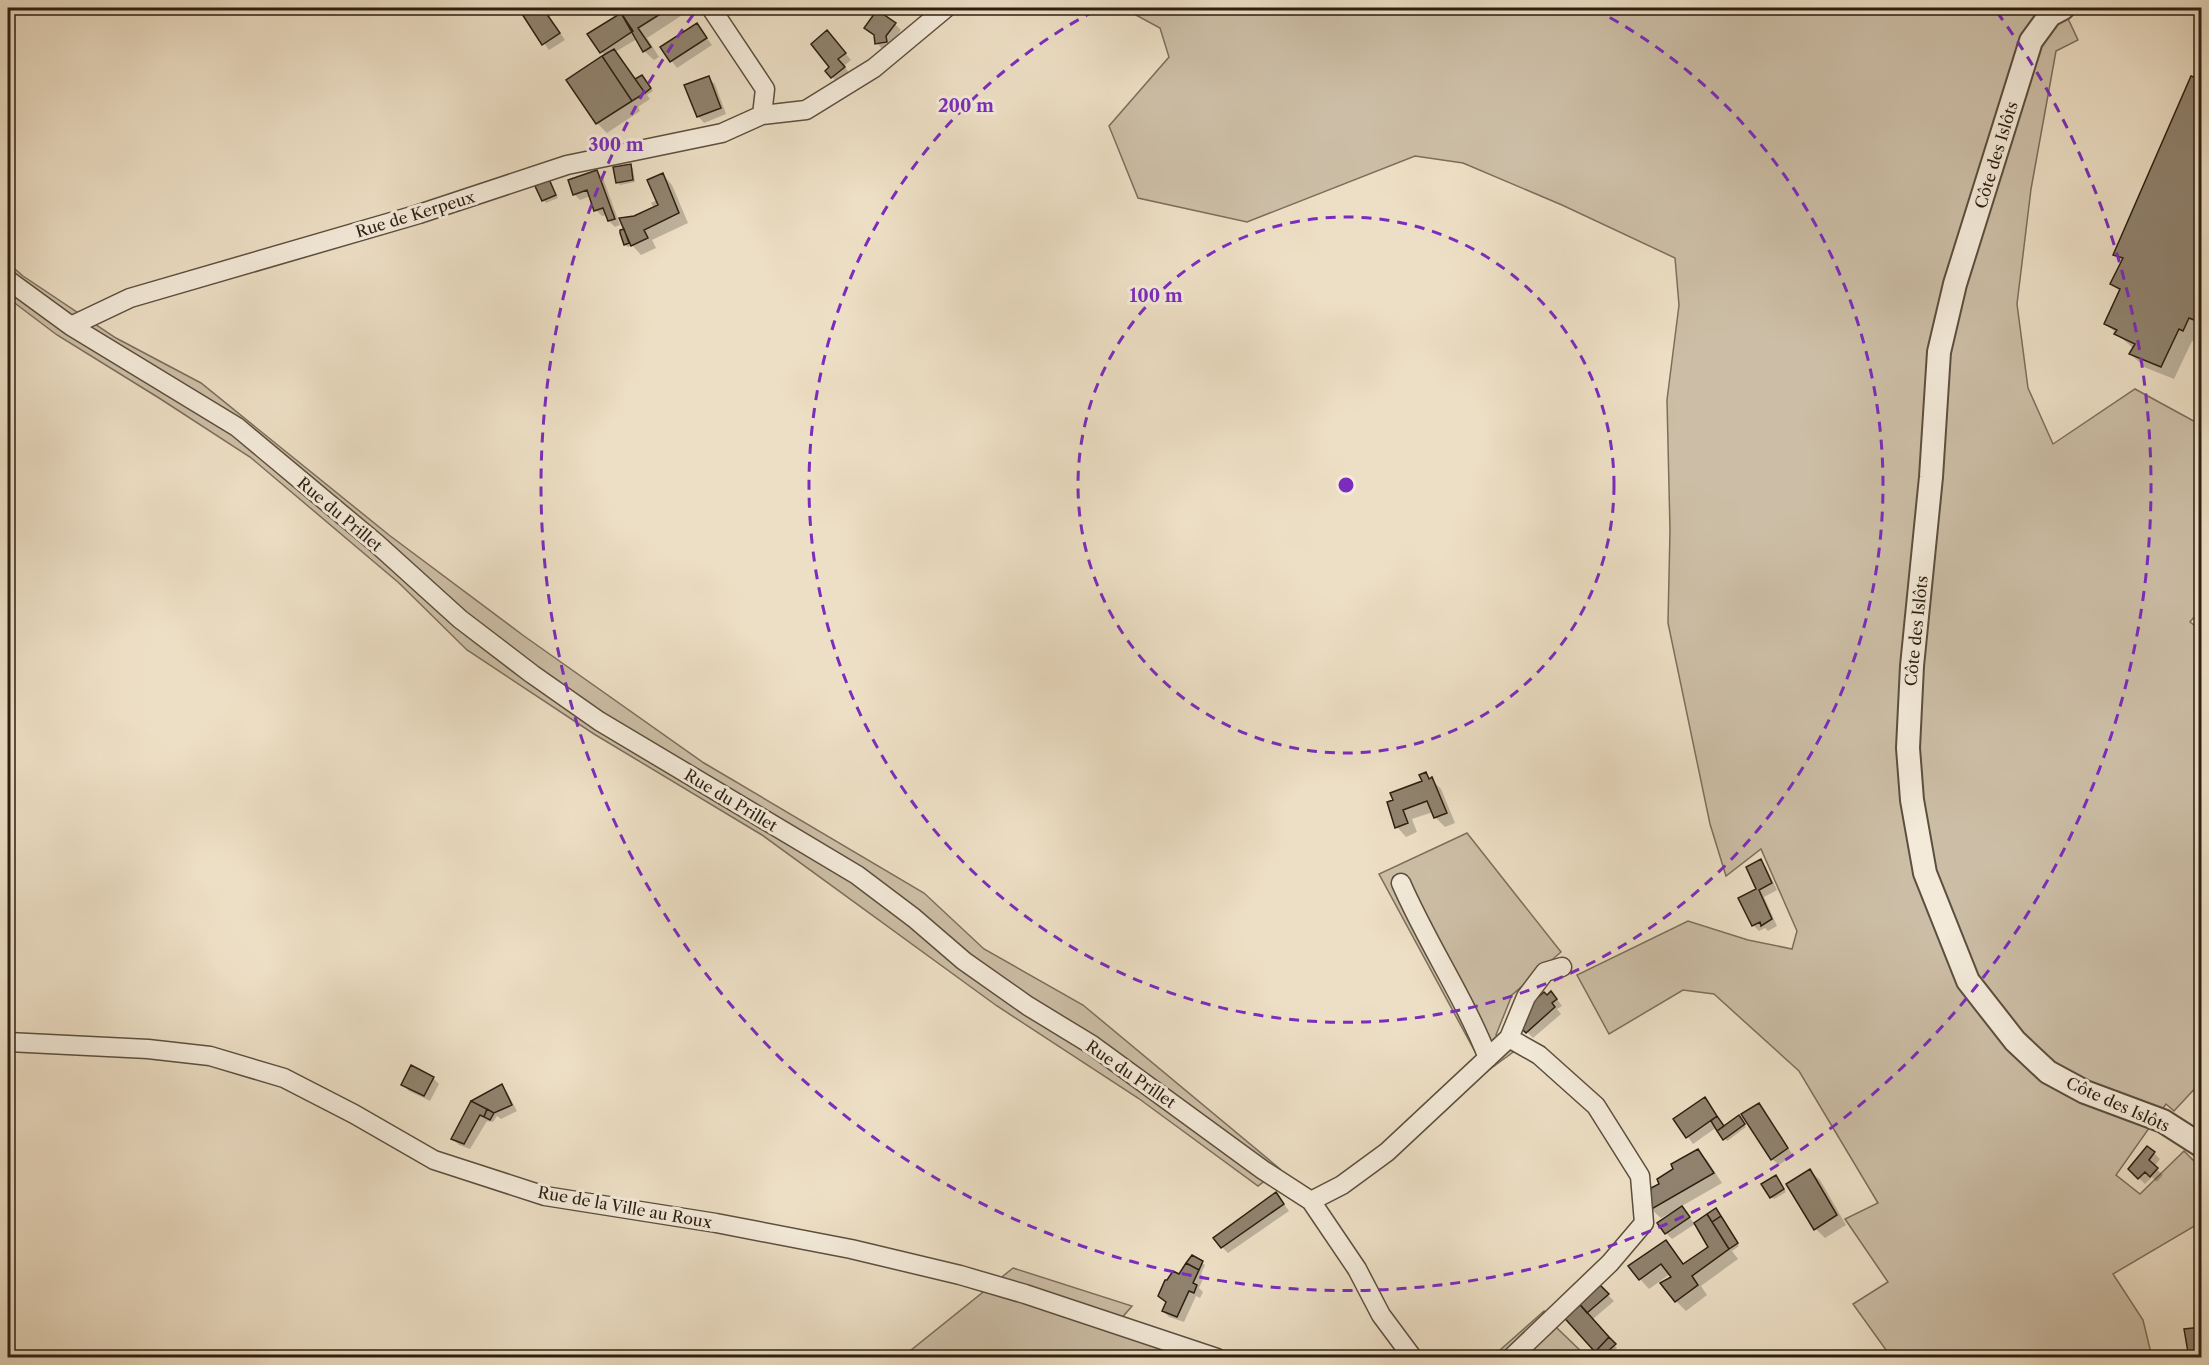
<svg xmlns="http://www.w3.org/2000/svg" width="2209" height="1365" viewBox="0 0 2209 1365" font-family="'Libre Caslon Text',serif">
	<rect width="100%" height="100%" fill="#eddfc5"/>
	<filter id="stains"><feTurbulence type="fractalNoise" baseFrequency=".00333" numOctaves="4"/><feColorMatrix values="0 0 0 0 .2 0 0 0 0 .09 0 0 0 0 .02 0 0 0 .5 -.17"/></filter>
	<radialGradient id="worn" r=".72"><stop offset=".6" stop-color="#630" stop-opacity="0"/><stop offset="1" stop-color="#630" stop-opacity=".3"/></radialGradient>
	<path fill="#ccbea6" stroke="#7c6e5c" stroke-width="1.5" d="M1123 8H2063L2078 40 2056 51 2031 189 2017 304 2028 388 2053 444 2135 389 2201 425V609L2190 622 2202 631 2201 1082 2174 1111 2166 1104 2116 1175 2140 1194 2184 1151 2201 1168V1238L2196 1225 2113 1274 2143 1320 2152 1357H1891L1853 1304 1888 1282 1845 1219 1878 1203 1799 1071 1714 994 1683 990 1609 1034 1577 975 1688 921 1748 940 1792 949 1797 931 1761 849 1726 876 1710 824 1668 623 1670 530 1667 400 1679 305 1675 258 1562 205 1463 163 1415 156 1247 222 1138 198 1109 126 1169 57 1160 28Z
		M8 263 23 276 116 338 201 383 389 535 524 636 704 763 924 893 984 949 1083 1005 1280 1169 1258 1186 1138 1098 997 1006 762 835 594 734 467 650 399 583 250 457 159 398 57 335 8 298Z
		M1467 833 1561 952 1512 995 1496 1035 1516 1050 1486 1072 1379 874Z
		M1013 1268 1132 1306 1114 1327 1176 1354 1172 1358H890L911 1350Z
		M1544 1311 1558 1329 1587 1357 1491 1358Z"/>
	<path fill="#0003" d="M535 8H549L554 14 549 17 565 40 549 50 524 15Z
		M632 8H688L690 10 647 38 659 57 654 60 644 51 637 39 615 52 637 80 644 79 653 91 647 95 650 99 638 107 640 111 607 133 597 123 568 80 605 56 589 34Z
		M895 24 901 30 892 43 883 50 877 43Z
		M697 25 712 45 677 68 662 48Z
		M833 38 851 60 844 66 850 74 838 83 832 77 831 68Z
		M708 78 715 84 726 114 704 123 698 116Z
		M2202 82V332L2197 343 2192 341 2174 379 2144 367 2131 354 2134 349 2106 324 2121 292 2112 284 2123 262 2115 255Z
		M630 166 633 168 635 182 620 185 617 182Z
		M597 172 603 178 620 225 615 227 609 221 607 215 602 216 596 210 591 196 580 200 574 194Z
		M663 175 672 185 688 223 652 240 656 248 641 255 632 245 628 247 625 245 622 231 634 217 654 208 651 203 657 200Z
		M549 181 558 198 546 203 544 200Z
		M1426 774 1441 789 1455 823 1445 827 1435 817 1433 812 1412 819 1417 832 1406 837 1397 827 1389 803 1424 782Z
		M1760 861 1766 867 1777 890 1764 897 1777 926 1768 931 1765 928 1759 931 1753 925Z
		M1547 996 1557 999 1562 1006 1557 1009 1561 1014 1533 1038 1518 1023Z
		M433 1078 439 1084 430 1101 409 1091 403 1085Z
		M501 1086 507 1092 517 1111 501 1119 497 1116 493 1122 487 1121 470 1149 459 1145 452 1138Z
		M1704 1099 1725 1127 1739 1117 1746 1127 1727 1141 1717 1127 1693 1144 1675 1119Z
		M1758 1105 1793 1155 1779 1165 1772 1159Z
		M1697 1151 1707 1160 1722 1183 1680 1207 1695 1224 1672 1239 1666 1233 1672 1215 1670 1213 1661 1218 1651 1209 1660 1185Z
		M2154 1153 2160 1159 2154 1167 2163 1175 2157 1182 2152 1177 2145 1184 2130 1169Z
		M1810 1171 1820 1180 1846 1225 1825 1238 1816 1229Z
		M1776 1177 1786 1192 1774 1199 1771 1197Z
		M1276 1193 1289 1211 1228 1253 1222 1247Z
		M1718 1213 1739 1246 1732 1251 1738 1259 1701 1286 1707 1295 1686 1311 1676 1301 1673 1277 1670 1274 1649 1289 1640 1279 1665 1242 1685 1265 1710 1247Z
		M1192 1257 1205 1265 1201 1274 1204 1277 1199 1288 1203 1292 1200 1298 1196 1296 1184 1322 1169 1317 1163 1311 1167 1303 1159 1296 1180 1275Z
		M1604 1291 1614 1301 1592 1320 1617 1348 1607 1358H1602L1563 1313Z"/>
	<path fill="#90836f" stroke="#2c1f11" stroke-width="1.5" d="M532 8H548L544 10 560 33 542 45 522 14Z
		M629 8H670L638 28 651 47 643 52 621 13Z
		M877 10 896 23 886 36 887 42 875 44 874 35 864 28Z
		M621 13 633 31 600 53 587 34Z
		M697 23 707 38 670 62 660 47Z
		M827 30 846 53 838 59 845 67 831 78 825 71 829 67 811 44Z
		M614 49 645 93 632 101 602 56Z
		M602 56 632 101 596 124 566 80Z
		M642 75 651 88 645 93 635 79Z
		M709 76 721 108 697 117 684 85Z
		M2191 76 2202 80V304L2194 320 2189 318 2183 331 2179 329 2161 367 2129 354 2135 344 2114 334 2117 330 2104 324 2120 289 2110 284 2123 258 2113 255Z
		M631 164 633 180 616 183 613 167Z
		M597 170 615 219 608 221 603 208 594 211 587 190 573 195 568 180Z
		M663 173 679 213 644 230 648 238 631 246 619 218 634 216 658 205 647 180Z
		M549 179 556 195 542 201 535 186Z
		M624 229 629 243 624 245 620 233V230Z
		M1426 772 1429 779 1432 777 1447 813 1434 818 1427 801 1403 810 1408 823 1395 828 1387 802 1393 800 1390 793 1422 781 1419 775Z
		M1761 859 1772 883 1759 890 1772 919 1761 926 1760 922 1752 926 1738 898 1756 889 1746 867Z
		M1551 991 1557 999 1552 1003 1555 1007 1526 1033 1516 1023 1521 1012 1544 992 1547 995Z
		M411 1065 434 1077 424 1096 401 1085Z
		M502 1084 512 1105 494 1113 471 1101Z
		M1705 1097 1717 1116 1686 1138 1673 1119Z
		M471 1101 487 1109 484 1117 480 1115 464 1144 451 1139Z
		M1759 1103 1788 1148 1771 1160 1741 1114Z
		M487 1109 494 1113 490 1120 484 1117Z
		M1739 1115 1745 1124 1723 1140 1717 1131Z
		M1717 1116 1724 1126 1717 1131 1711 1121Z
		M2147 1146 2155 1152 2149 1160 2158 1168 2150 1177 2145 1172 2138 1179 2128 1169Z
		M1698 1149 1714 1173 1650 1210 1651 1188 1659 1184 1657 1179 1673 1169 1671 1164Z
		M1810 1169 1837 1215 1814 1230 1786 1184Z
		M1776 1175 1784 1189 1770 1198 1761 1184Z
		M1276 1192 1284 1204 1221 1248 1213 1238Z
		M1682 1206 1690 1217 1665 1234 1657 1223Z
		M1716 1208 1721 1216 1712 1222 1707 1214Z
		M1707 1214 1729 1249 1692 1276 1698 1285 1675 1302 1660 1283 1671 1277 1661 1264 1639 1280 1628 1266 1666 1240 1683 1264 1708 1247 1694 1223Z
		M1721 1216 1738 1243 1729 1249 1712 1222Z
		M1192 1255 1203 1261 1199 1270 1186 1263Z
		M1186 1263 1199 1270 1193 1283 1197 1285 1194 1293 1189 1291 1177 1317 1162 1311 1166 1302 1158 1296 1165 1280H1167L1173 1271 1179 1274Z
		M1598 1283 1609 1294 1587 1313 1576 1300Z
		M1576 1300 1609 1337 1595 1352 1560 1313Z
		M2202 1327V1358H2189L2184 1329Z
		M1609 1337 1616 1344 1600 1358 1595 1352Z"/>
	<g fill="none" stroke-linecap="round" stroke-linejoin="round">
		<g stroke="#5c4f3e" stroke-width="21">
			<path id="minor" d="M762 115 806 110 874 68 946 8
				M8 280 71 326 237 427 376 543 460 619 532 674 599 721 857 875 914 918 964 961 1028 1006 1092 1045 1263 1170 1311 1201 1357 1269 1381 1315 1413 1358
				M71 326 130 298 419 214 567 165 722 133 762 115 765 89 711 8
				M1401 883C1427 943 1464 997 1488 1058
				M1509 1038 1526 997 1545 972 1562 967
				M8 1042 148 1049 210 1056 284 1078 354 1114 434 1160 545 1196 716 1223 851 1249 960 1275 1025 1294 1217 1358
				M1311 1201 1342 1185 1387 1152 1509 1038 1539 1055 1596 1106 1640 1176 1644 1223 1610 1263 1511 1358"/>
		</g>
		<g stroke="#5c4f3e" stroke-width="26">
			<path id="tertiary" d="M2063 8 2050 15 2031 41 1955 284 1939 352 1931 477 1912 666 1908 748 1912 800 1925 873 1968 981 2015 1041 2048 1072 2085 1092 2163 1121 2202 1146"/>
		</g>
		<use href="#minor" stroke="#f3ead9" stroke-width="18"/>
		<use href="#tertiary" stroke="#f3ead9" stroke-width="22"/>
	</g>
	<g fill="none" stroke="#7b2cbf" stroke-width="3" stroke-dasharray="10 8">
		<circle cx="1346" cy="485" r="268"/>
		<path d="M1594 9A537 537 0 1 1 1098 9"/>
		<path d="M1997 12A805 805 0 1 1 695 12"/>
	</g>
	<g text-anchor="middle" stroke-width="6" stroke-linejoin="round" paint-order="stroke">
		<g font-size="16" fill="#2c1f11" stroke="#f3ead9">
			<text transform="translate(1996 155) rotate(-73)" y="6">Côte des Islôts</text>
			<text transform="translate(415 214) rotate(-17)" y="6">Rue de Kerpeux</text>
			<text transform="translate(340 514) rotate(40)" y="6">Rue du Prillet</text>
			<text transform="translate(1916 631) rotate(-84)" y="6">Côte des Islôts</text>
			<text transform="translate(731 800) rotate(31)" y="6">Rue du Prillet</text>
			<text transform="translate(1131 1074) rotate(35)" y="6">Rue du Prillet</text>
			<text transform="translate(2118 1104) rotate(24)" y="6">Côte des Islôts</text>
			<text transform="translate(625 1207) rotate(10)" y="6">Rue de la Ville au Roux</text>
		</g>
	</g>
	<circle cx="1346" cy="485" r="9" fill="#7b2cbf" stroke="#f3ead9" stroke-width="3"/>
	<g font-size="18" text-anchor="middle" font-weight="bold" fill="#7b2cbf" stroke="#f3ead9" stroke-width="6" stroke-linejoin="round" paint-order="stroke">
		<text x="966" y="112">200 m</text>
		<text x="616" y="151">300 m</text>
		<text x="1156" y="302">100 m</text>
	</g>
	<rect width="2209" height="1365" fill="none" stroke="#eddfc5" stroke-width="30"/>
	<rect x="9" y="9" width="2191" height="1347" fill="none" stroke="#2c1f11" stroke-width="3"/>
	<rect x="15" y="15" width="2179" height="1335" fill="none" stroke="#2c1f11" stroke-width="1.5"/>
	<rect width="100%" height="100%" filter="url(#stains)"/>
	<rect width="100%" height="100%" fill="url(#worn)"/>
</svg>
